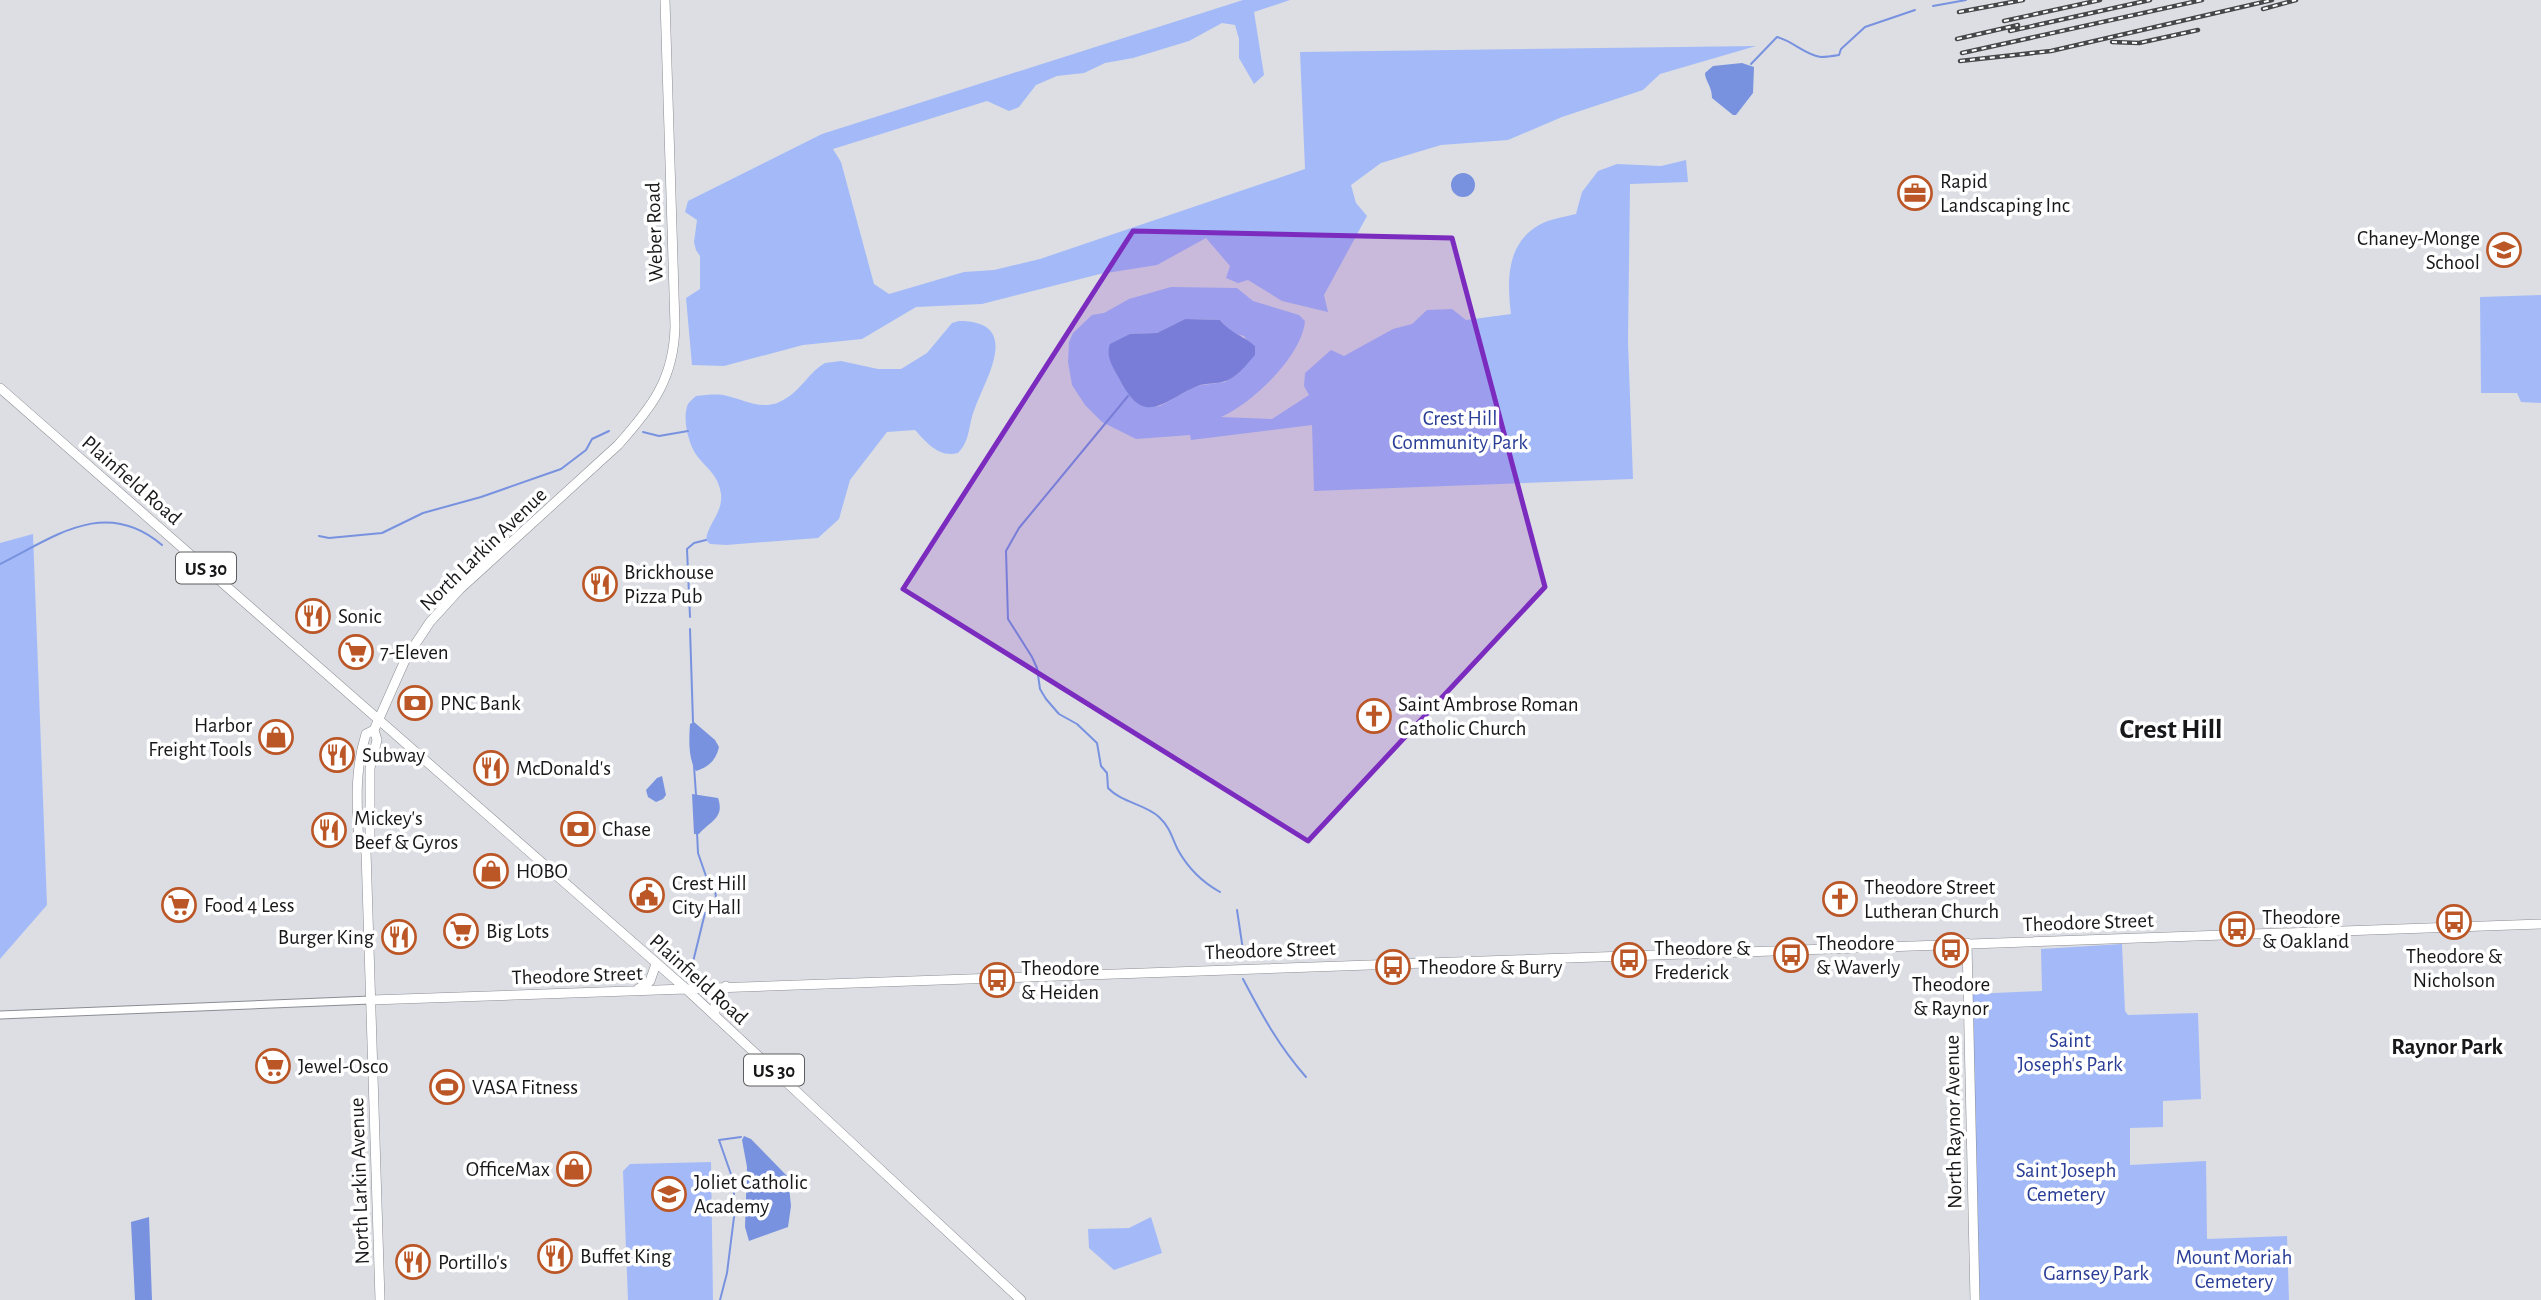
<svg xmlns="http://www.w3.org/2000/svg" width="2541" height="1300" viewBox="0 0 2541 1300" font-family="'Alegreya Sans',sans-serif">
	<rect width="100%" height="100%" fill="#dcdee4"/>
	<path fill="#a4baf8" fill-rule="evenodd" d="M1243 0H1290L1254 12 1264 75 1254 84 1239 58V39L1235 25 1222 23 1189 41 1133 58 1105 63 1084 73 1057 76 1036 85 1019 107 1009 111 987 101 833 149 841 162 874 284 889 294 964 272 994 270 1040 259 1305 169 1300 52 1756 46 1660 74 1643 90 1562 117 1508 140 1441 145 1381 163 1351 185 1356 203 1367 216 1324 295 1328 312 1282 301 1248 280 1238 283 1226 278 1230 266 1206 238 1157 265 1100 274 982 304 916 307 862 339 803 345 724 366 692 365 686 298 700 289V256L696 250 694 242 697 220 685 212 688 201 822 134Z
		M1686 160 1688 182 1630 184 1628 342 1633 479 1314 491 1312 425 1191 440 1190 435 1136 439 1102 422 1085 405 1072 385 1068 362 1069 342 1073 333 1092 315 1104 313 1129 299 1171 287 1237 288 1253 301 1299 315 1305 321C1302 356 1252 404 1221 417L1272 419 1309 395 1304 386 1305 373 1331 350 1344 356 1393 329 1412 324 1427 310 1452 309 1466 320 1511 314C1507 281 1506 244 1539 225 1549 219 1564 217 1576 214L1582 192 1598 171 1617 164 1661 166ZM1185 319 1220 320 1232 333 1244 336 1255 354 1239 372 1225 382 1196 386 1160 406 1147 407 1130 334 1157 333Z
		M2541 295V403L2521 402 2517 393H2481L2480 297Z
		M959 321C1022 321 987 376 975 408 968 424 971 440 958 453 939 458 927 443 915 430L887 432 850 480 839 519 818 538 726 545 710 544 706 540C708 523 723 513 721 494 718 473 705 468 695 453 688 441 682 417 688 404 690 401 693 399 696 396 705 395 715 394 723 395 745 399 763 413 785 399 801 390 810 371 825 363L841 361 878 369H901L927 353 952 323Z
		M33 534 47 905 0 959V543Z
		M2122 944 2125 1011 2128 1015 2198 1013 2201 1099 2163 1101V1127L2130 1128V1165L2206 1161 2207 1239 2287 1236 2289 1300H1978L1971 994 2042 991 2041 949Z
		M711 1162 713 1300H628L623 1171 630 1164Z
		M1151 1217 1162 1253 1114 1270 1089 1248 1088 1229 1129 1228Z"/>
	<path fill="#7892df" d="M1742 63 1754 67 1753 93 1736 115H1733L1712 98C1712 86 1705 81 1705 73L1713 66Z
		M1451 185a12 12 0 1 1 24 0a12 12 0 1 1-24 0Z
		M1185 319 1220 320C1233 335 1241 334 1255 346V355C1246 365 1236 379 1222 382 1213 384 1203 383 1195 387 1162 402 1144 427 1120 380 1114 369 1105 357 1110 344L1130 334 1157 333Z
		M694 722 715 740 719 747C716 760 709 767 696 771 688 759 689 738 690 724Z
		M662 776 666 795 663 799 656 802 648 797 646 790 657 778Z
		M692 794 718 798C725 818 710 821 699 834H694Z
		M744 1136 751 1139 788 1177 791 1206 788 1227 749 1241 745 1227 747 1167 742 1140Z
		M149 1217 152 1300H135L131 1222Z"/>
	<g fill="none" stroke-linecap="round" stroke-linejoin="round">
		<path stroke="#7892df" stroke-width="2" d="M1933 6 1966 0
			M1751 64 1777 37C1793 41 1805 55 1821 57 1826 57 1833 56 1839 55L1841 49 1865 27 1915 10
			M1128 396 1019 528 1006 551 1008 619 1032 657 1037 668 1040 689 1046 699 1059 714 1077 724 1097 743 1101 766 1107 773 1108 788C1122 803 1145 804 1159 817 1170 827 1172 838 1178 850 1188 868 1202 882 1220 892
			M643 432 659 436 688 431
			M319 536 329 538 382 533 423 513 481 497 561 469 586 450 592 439 609 431
			M0 564C53 538 105 496 162 545
			M690 617 687 549 694 543 706 540
			M690 629 693 722
			M694 766 696 795
			M697 832 698 853 707 879
			M715 889 716 898
			M1237 910 1243 950
			M691 970 705 913
			M1243 979C1262 1015 1278 1045 1306 1077
			M720 1300 727 1273 735 1209 733 1180 719 1140 741 1137"/>
		<g stroke="#8a8d92" stroke-width="9">
			<path id="minor" d="M0 1015 371 1000"/>
		</g>
		<g stroke="#8a8d92" stroke-width="10">
			<path id="major" d="M0 388 685 988 1021 1300
				M374 730 377 740 370 768V845L366 851 380 1300
				M366 851 359 845C357 806 354 772 366 734L374 730 406 658 430 622 460 589 618 445C652 407 674 379 675 326L665 0
				M1967 943 1975 1300
				M638 989 650 981 656 964
				M371 1000 2541 924
				M715 1016V1003L726 986"/>
		</g>
		<use href="#minor" stroke="#fff" stroke-width="7"/>
		<use href="#major" stroke="#fff" stroke-width="9"/>
		<g stroke="#464749" stroke-width="4.5">
			<path id="rail" d="M2263 9 2296 0
				M1959 12 2023 0
				M2004 21 2100 0
				M2010 31 2150 0
				M1957 39 2018 25
				M2112 42 2139 43 2198 30
				M1962 53 2202 0
				M1960 61 2051 51 2272 0"/>
		</g>
		<use href="#rail" stroke="#fff" stroke-width="2" stroke-dasharray="5" stroke-linecap="butt"/>
	</g>
	<path fill="#7b2cbf" fill-opacity="0.2" stroke="#7b2cbf" stroke-width="5" stroke-linejoin="round" d="M1133 231 1452 238 1545 587 1308 841 903 589Z"/>
	<defs>
		<g id="office-ring" transform="scale(1.75)"><circle r="9.5" fill="#fff" stroke="#bb5626" stroke-width="1.5"/><path d="M-6-3h4V-5.5h4V-3h4V5H-6ZM-1-4.5V-3h2v-1.5ZM-6 0V1H6V0Z" fill="#bb5626"/></g>
		<g id="school-ring" transform="scale(1.75)"><circle r="9.5" fill="#fff" stroke="#bb5626" stroke-width="1.5"/><path d="M0-5L7-2L0 1L-7-2ZM-4 1L0 2.5L4 1V4Q0 6-4 4Z" fill="#bb5626"/></g>
		<g id="restaurant-ring" transform="scale(1.75)"><circle r="9.5" fill="#fff" stroke="#bb5626" stroke-width="1.5"/><path d="M-5-6h1v4h1v-4h1v4h1v-4h1v5L-1.5 .5V6h-2V.5L-5-1ZM5-6V6H3V1.5H1.5Q1.5-4 5-6Z" fill="#bb5626"/></g>
		<g id="supermarket-ring" transform="scale(1.75)"><circle r="9.5" fill="#fff" stroke="#bb5626" stroke-width="1.5"/><path d="M-6-5.5h2.5l.6 2H6L4.5 2H-2.5L-4.4-4H-6ZM-1.5 3.2a1.3 1.3 0 1 0 .1 0ZM3 3.2a1.3 1.3 0 1 0 .1 0Z" fill="#bb5626"/></g>
		<g id="bank-ring" transform="scale(1.75)"><circle r="9.5" fill="#fff" stroke="#bb5626" stroke-width="1.5"/><path d="M-6-4H6V4H-6ZM0-2.3a2.3 2.3 0 1 0 0 4.6a2.3 2.3 0 1 0 0-4.6Z" fill="#bb5626"/></g>
		<g id="church-ring" transform="scale(1.75)"><circle r="9.5" fill="#fff" stroke="#bb5626" stroke-width="1.5"/><path d="M-1.2-6h2.4v3.5h3.3v2.4h-3.3V6h-2.4V-.1h-3.3v-2.4h3.3Z" fill="#bb5626"/></g>
		<g id="shop-ring" transform="scale(1.75)"><circle r="9.5" fill="#fff" stroke="#bb5626" stroke-width="1.5"/><path d="M-5-2.5h2.3a2.7 3.5 0 0 1 5.4 0H5L5.5 6h-11ZM-1.5-2.5h3a1.5 2.3 0 0 0-3 0Z" fill="#bb5626"/></g>
		<g id="civic-ring" transform="scale(1.75)"><circle r="9.5" fill="#fff" stroke="#bb5626" stroke-width="1.5"/><path d="M-.6-6.5H3V-4.5H.6V-3L4-1V1h2V6H-6V1h2V-1L-.6-3ZM-1.2 2.5V6h2.4V2.5Z" fill="#bb5626"/></g>
		<g id="bus-ring" transform="scale(1.75)"><circle r="9.5" fill="#fff" stroke="#bb5626" stroke-width="1.5"/><path d="M-5-6H5V4H4V6H2V4H-2V6H-4V4H-5ZM-3.5-4V0h7V-4ZM-3.5 1.2v1.5H-2V1.2ZM2 1.2v1.5H3.5V1.2Z" fill="#bb5626"/></g>
		<g id="stadium-ring" transform="scale(1.75)"><circle r="9.5" fill="#fff" stroke="#bb5626" stroke-width="1.5"/><path d="M0-5a6.5 5 0 1 0 0 10a6.5 5 0 1 0 0-10ZM-3.5-1.8h7v3.6h-7Z" fill="#bb5626"/></g>
	</defs>
	<g fill-rule="evenodd">
		<use href="#office-ring" x="1915" y="193"/>
		<use href="#school-ring" x="2504" y="250"/>
		<use href="#restaurant-ring" x="600" y="584"/>
		<use href="#restaurant-ring" x="313" y="616"/>
		<use href="#supermarket-ring" x="356" y="652"/>
		<use href="#bank-ring" x="415" y="703"/>
		<use href="#church-ring" x="1374" y="716"/>
		<use href="#shop-ring" x="276" y="737"/>
		<use href="#restaurant-ring" x="337" y="755"/>
		<use href="#restaurant-ring" x="491" y="768"/>
		<use href="#bank-ring" x="578" y="829"/>
		<use href="#restaurant-ring" x="329" y="830"/>
		<use href="#shop-ring" x="491" y="871"/>
		<use href="#civic-ring" x="647" y="895"/>
		<use href="#church-ring" x="1840" y="899"/>
		<use href="#supermarket-ring" x="179" y="905"/>
		<use href="#bus-ring" x="2454" y="922"/>
		<use href="#bus-ring" x="2237" y="929"/>
		<use href="#supermarket-ring" x="461" y="931"/>
		<use href="#restaurant-ring" x="399" y="937"/>
		<use href="#bus-ring" x="1951" y="950"/>
		<use href="#bus-ring" x="1791" y="955"/>
		<use href="#bus-ring" x="1629" y="960"/>
		<use href="#bus-ring" x="1393" y="967"/>
		<use href="#bus-ring" x="997" y="980"/>
		<use href="#supermarket-ring" x="273" y="1066"/>
		<use href="#stadium-ring" x="447" y="1087"/>
		<use href="#shop-ring" x="574" y="1169"/>
		<use href="#school-ring" x="669" y="1194"/>
		<use href="#restaurant-ring" x="555" y="1256"/>
		<use href="#restaurant-ring" x="413" y="1262"/>
	</g>
	<g text-anchor="middle" stroke-width="7" stroke-linejoin="round" paint-order="stroke">
		<g fill="#fff" stroke="#5d5d5f" stroke-width="2">
			<rect x="176" y="552.5" width="60" height="31" rx="5"/>
			<rect x="744" y="1054.5" width="60" height="31" rx="5"/>
		</g>
		<g font-size="19" font-weight="bold" fill="#18181a">
			<text x="206" y="575">US 30</text>
			<text x="774" y="1077">US 30</text>
		</g>
		<g font-size="21" fill="#18181a" stroke="#fff" text-anchor="start">
			<text x="1940" y="188">Rapid<tspan x="1940" dy="24">Landscaping Inc</tspan></text>
			<text x="2480" y="245" text-anchor="end">Chaney-Monge<tspan x="2480" dy="24">School</tspan></text>
			<text x="624" y="579">Brickhouse<tspan x="624" dy="24">Pizza Pub</tspan></text>
			<text x="338" y="623">Sonic</text>
			<text x="380" y="659">7-Eleven</text>
			<text x="440" y="710">PNC Bank</text>
			<text x="1398" y="711">Saint Ambrose Roman<tspan x="1398" dy="24">Catholic Church</tspan></text>
			<text x="252" y="732" text-anchor="end">Harbor<tspan x="252" dy="24">Freight Tools</tspan></text>
			<text x="362" y="762">Subway</text>
			<text x="516" y="775">McDonald's</text>
			<text x="354" y="825">Mickey's<tspan x="354" dy="24">Beef &amp; Gyros</tspan></text>
			<text x="602" y="836">Chase</text>
			<text x="516" y="878">HOBO</text>
			<text x="672" y="890">Crest Hill<tspan x="672" dy="24">City Hall</tspan></text>
			<text x="1864" y="894">Theodore Street<tspan x="1864" dy="24">Lutheran Church</tspan></text>
			<text x="204" y="912">Food 4 Less</text>
			<text x="2262" y="924">Theodore<tspan x="2262" dy="24">&amp; Oakland</tspan></text>
			<text x="486" y="938">Big Lots</text>
			<text x="374" y="944" text-anchor="end">Burger King</text>
			<text x="1816" y="950">Theodore<tspan x="1816" dy="24">&amp; Waverly</tspan></text>
			<text x="1654" y="955">Theodore &amp;<tspan x="1654" dy="24">Frederick</tspan></text>
			<text x="2454" y="963" text-anchor="middle">Theodore &amp;<tspan x="2454" dy="24">Nicholson</tspan></text>
			<text x="1418" y="974">Theodore &amp; Burry</text>
			<text x="1021" y="975">Theodore<tspan x="1021" dy="24">&amp; Heiden</tspan></text>
			<text x="1951" y="991" text-anchor="middle">Theodore<tspan x="1951" dy="24">&amp; Raynor</tspan></text>
			<text x="298" y="1073">Jewel-Osco</text>
			<text x="472" y="1094">VASA Fitness</text>
			<text x="550" y="1176" text-anchor="end">OfficeMax</text>
			<text x="694" y="1189">Joliet Catholic<tspan x="694" dy="24">Academy</tspan></text>
			<text x="580" y="1263">Buffet King</text>
			<text x="438" y="1269">Portillo's</text>
		</g>
		<g font-size="21" fill="#18181a" stroke="#fff">
			<text transform="translate(654 232) rotate(-92)" y="7">Weber Road</text>
			<text transform="translate(132 480) rotate(41)" y="7">Plainfield Road</text>
			<text transform="translate(483 549) rotate(-44)" y="7">North Larkin Avenue</text>
			<text transform="translate(2088 922) rotate(-2)" y="7">Theodore Street</text>
			<text transform="translate(1270 950) rotate(-2)" y="7">Theodore Street</text>
			<text transform="translate(577 975) rotate(-2)" y="7">Theodore Street</text>
			<text transform="translate(699 979) rotate(42)" y="7">Plainfield Road</text>
			<text transform="translate(1953 1122) rotate(-91)" y="7">North Raynor Avenue</text>
			<text transform="translate(359 1181) rotate(-92)" y="7">North Larkin Avenue</text>
		</g>
		<g font-size="21" fill="#293d97" stroke="#fff">
			<text x="1460" y="425">Crest Hill<tspan x="1460" dy="24">Community Park</tspan></text>
			<text x="2070" y="1047">Saint<tspan x="2070" dy="24">Joseph's Park</tspan></text>
			<text x="2066" y="1177">Saint Joseph<tspan x="2066" dy="24">Cemetery</tspan></text>
			<text x="2234" y="1264">Mount Moriah<tspan x="2234" dy="24">Cemetery</tspan></text>
			<text x="2096" y="1280">Garnsey Park</text>
		</g>
		<g font-size="23" font-weight="bold" fill="#18181a" stroke="#fff">
			<text x="2447" y="1054">Raynor Park</text>
		</g>
		<g font-size="28" font-weight="bold" fill="#18181a" stroke="#fff">
			<text x="2171" y="738">Crest Hill</text>
		</g>
	</g>
</svg>
